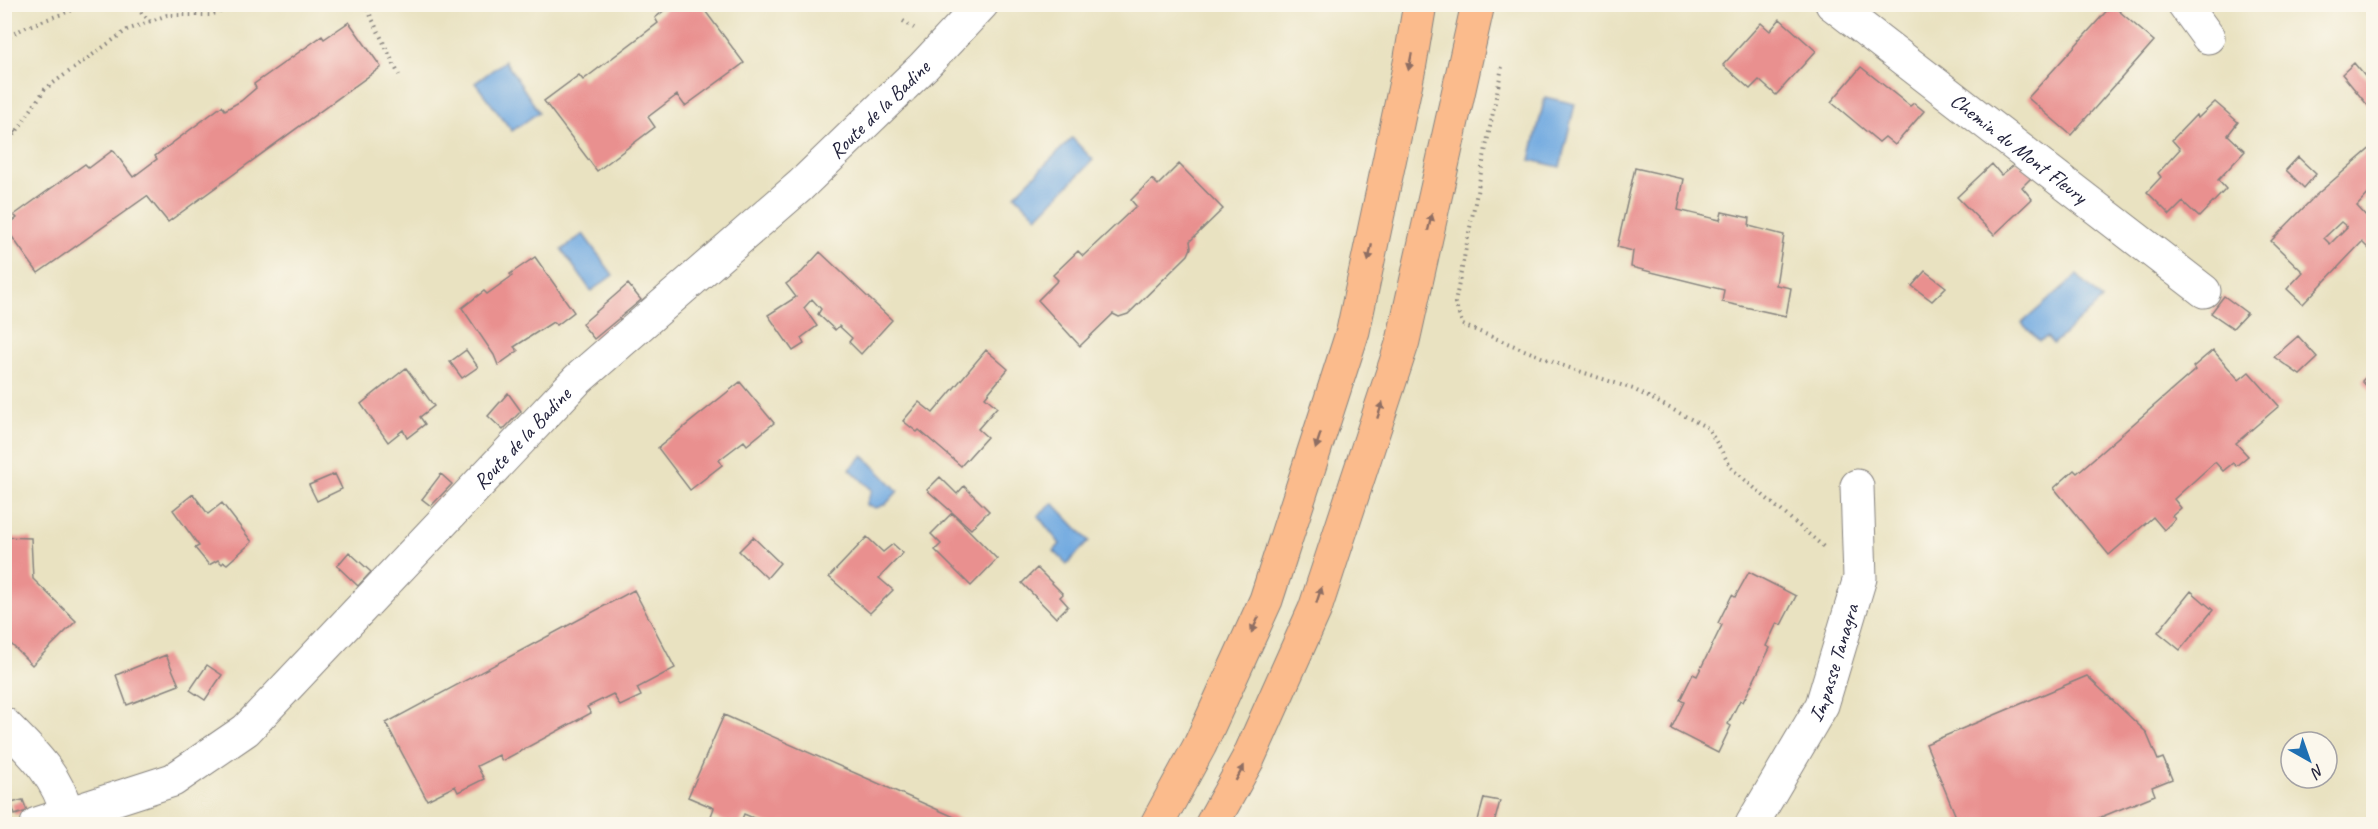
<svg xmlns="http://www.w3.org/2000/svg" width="2378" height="829" viewBox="0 0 2378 829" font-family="Caveat,sans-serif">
	<rect width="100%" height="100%" fill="#fbf7ec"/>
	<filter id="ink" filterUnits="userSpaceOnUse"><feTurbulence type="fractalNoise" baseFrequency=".0167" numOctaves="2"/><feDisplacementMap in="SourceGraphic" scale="12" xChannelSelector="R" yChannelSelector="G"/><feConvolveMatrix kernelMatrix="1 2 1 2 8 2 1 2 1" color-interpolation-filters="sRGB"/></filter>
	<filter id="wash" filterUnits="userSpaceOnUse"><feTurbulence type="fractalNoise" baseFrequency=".008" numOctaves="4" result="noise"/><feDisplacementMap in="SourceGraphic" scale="24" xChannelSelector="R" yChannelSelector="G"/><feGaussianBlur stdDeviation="1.35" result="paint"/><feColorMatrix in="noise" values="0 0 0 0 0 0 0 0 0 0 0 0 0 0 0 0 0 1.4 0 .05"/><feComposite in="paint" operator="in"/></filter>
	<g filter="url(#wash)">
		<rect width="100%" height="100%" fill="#e9e2c1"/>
		<path fill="#70a9e0" stroke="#49668e" stroke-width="1.5" d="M505 61 539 112 512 131 475 83Z
			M1545 97 1575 104 1560 167 1530 160Z
			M1072 138 1093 160 1037 217 1015 195Z
			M583 234 613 275 591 291 562 250Z
			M2077 275 2102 300 2053 344 2047 337 2039 341 2022 323Z
			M863 455 898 491 886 504 876 508 866 505 872 490 850 469Z
			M1053 503 1089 541 1067 564 1054 551 1060 544 1038 516Z"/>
		<g id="blocks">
			<path fill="#e9908f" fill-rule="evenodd" d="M672 4H700L744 63 685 106 677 95 648 117 655 127 597 171 544 101 579 75 583 80 658 23 655 18Z
				M2112 5 2154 41 2071 135 2028 98Z
				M1780 19 1816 51 1776 95 1759 80 1750 89 1723 65 1761 23 1770 31Z
				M349 22 381 67 168 222 147 196 38 273 5 227 17 218 14 215 85 164 89 168 113 150 133 177 157 159 155 156 222 106 225 110 241 101 256 88 254 84 322 36 324 39Z
				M2354 63 2373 86V112L2342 74Z
				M1861 67 1910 106 1914 103 1924 111 1895 145 1885 137 1879 142 1831 102Z
				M2215 102 2238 122 2228 135 2245 151 2218 180 2226 189 2199 217 2183 202 2170 215 2147 192 2161 177 2158 173 2180 149 2172 140 2196 115 2198 118Z
				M2373 146V189L2357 206 2369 219 2373 214V245L2369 249 2362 242 2303 304 2287 289 2303 272 2271 241 2315 196ZM2341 222 2347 227 2330 244 2324 238Z
				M2298 157 2316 174 2304 188 2286 170Z
				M2018 162 2034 175 2022 187 2032 199 1994 235 1957 197 1992 164 2001 175Z
				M1179 164 1223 209 1190 241 1191 248 1188 255 1128 314 1119 317 1113 314 1080 346 1038 300 1058 280 1053 275 1078 251 1083 256 1136 206 1131 200 1152 179 1158 185Z
				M1635 168 1684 179 1678 210 1720 220 1722 212 1750 218 1749 226 1784 235 1776 285 1791 288 1786 316 1722 302 1724 290 1631 267 1633 251 1617 247Z
				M820 252 892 320 861 354 849 342 852 338 839 326 835 330 818 314 821 309 812 299 804 308 817 326 801 338 804 344 793 351 768 315 796 297 786 284 802 272Z
				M535 257 574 312 557 325 553 322 514 347 518 351 498 365 494 355 462 308 484 291 487 294 512 276 510 274Z
				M1925 271 1946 287 1932 301 1912 286Z
				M628 284 641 300 594 339 582 324Z
				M2224 296 2247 313 2233 328 2211 313Z
				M2298 336 2318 358 2300 375 2274 357Z
				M466 350 478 367 462 378 450 362Z
				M986 350 1008 369 985 397 997 407 978 429 987 437 961 466 919 430 917 432 903 421 919 402 933 413Z
				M2213 350 2239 380 2249 372 2279 406 2236 443 2248 456 2236 466 2233 463 2223 471 2215 462 2174 499 2181 508 2172 516 2175 519 2164 530 2153 517 2109 555 2054 488 2074 470 2077 473 2195 370 2193 367Z
				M406 368 434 406 420 417 425 424 407 438 403 430 388 442 361 404Z
				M2373 370V393L2362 381Z
				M740 382 774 423 747 445 744 441 719 460 722 465 690 490 658 448Z
				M508 393 521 411 503 430 488 416Z
				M335 474 342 489 317 501 309 485Z
				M441 474 452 484 431 506 422 499Z
				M940 477 957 494 964 486 989 511 971 529 927 490Z
				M193 494 208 514 222 503 252 542 227 564 224 562 222 564 218 560 209 565 195 548 199 546 173 510Z
				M952 513 997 559 971 586 935 550 941 544 931 534Z
				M4 537 31 538 33 579 76 621 32 665 4 637Z
				M753 537 780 563 767 578 739 551Z
				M867 537 883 552 893 544 903 553 879 578 893 590 870 613 829 577Z
				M349 552 371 572 358 586 337 566Z
				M1037 568 1063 594 1060 597 1068 606 1056 618 1022 583Z
				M1749 572 1796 596 1781 625 1777 623 1766 646 1770 648 1743 702 1740 700 1728 724 1731 726 1718 753 1671 729 1684 702 1680 700 1693 674 1697 676 1722 625 1718 623 1732 595 1735 597Z
				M634 590 675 668 637 688 641 696 620 706 613 694 587 707 591 713 502 761 499 755 477 766 484 779 458 792 455 786 427 800 386 723Z
				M2191 591 2213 610 2180 650 2158 632Z
				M166 655 179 685 127 705 116 675Z
				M207 665 222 675 205 700 190 690Z
				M2087 676 2146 732 2158 760 2163 758 2172 779 2152 787 2155 795 2084 824H1959L1926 744Z
				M724 715 970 824H768L744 814 740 824H730L711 816 714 808 688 797Z
				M1484 798 1500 801 1494 824H1477Z
				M23 800 27 811 15 815 11 803Z
				M140 816 151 819 155 824H115Z"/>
		</g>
	</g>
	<g filter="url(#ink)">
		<use href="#blocks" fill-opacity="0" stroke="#86827e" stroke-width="1.5"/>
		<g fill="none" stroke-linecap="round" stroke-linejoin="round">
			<g stroke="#86827e" stroke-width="35">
				<g id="minor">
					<path id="s1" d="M1832 4 2204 291"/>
					<path d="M2184 4 2208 37"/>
					<path d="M4 724C30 750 60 778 67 815"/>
					<path id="s2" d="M37 824 173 780 246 730 577 380 800 186 924 66 982 4"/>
					<path id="s3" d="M1752 824 1822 705 1860 578 1857 486"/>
				</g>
			</g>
			<g stroke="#86827e" stroke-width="35">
				<path id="trunk" d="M1157 824 1200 745 1266 600 1353 331 1410 63 1420 4
					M1212 824 1248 759 1315 609 1403 341 1478 4"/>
			</g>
			<path stroke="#86827e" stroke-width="4" stroke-dasharray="1.5 4.5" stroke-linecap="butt" d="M132 4 150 21
				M365 4 399 75
				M903 21 914 28
				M4 39 26 27 89 4
				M1502 67 1455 303 1463 325 1561 365 1633 389 1708 428 1732 469 1825 548
				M4 127 17 132
				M4 150 45 89 127 30 167 15H210L244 4"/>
			<use href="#minor" stroke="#fff" stroke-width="33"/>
			<use href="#trunk" stroke="#fbbb8c" stroke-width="33"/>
		</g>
		<defs><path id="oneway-solid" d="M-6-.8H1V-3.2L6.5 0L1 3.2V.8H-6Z" transform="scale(1.5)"/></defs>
		<g fill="#8e6e64">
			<use href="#oneway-solid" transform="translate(1410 62) rotate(101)"/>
			<use href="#oneway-solid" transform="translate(1430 222) rotate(-77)"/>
			<use href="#oneway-solid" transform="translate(1370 253) rotate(102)"/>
			<use href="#oneway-solid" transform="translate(1380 410) rotate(-72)"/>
			<use href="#oneway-solid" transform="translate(1318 441) rotate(108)"/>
			<use href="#oneway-solid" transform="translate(1319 595) rotate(-72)"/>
			<use href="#oneway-solid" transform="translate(1255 625) rotate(115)"/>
			<use href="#oneway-solid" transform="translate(1240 773) rotate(-61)"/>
		</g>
	</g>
	<g text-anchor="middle" stroke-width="4.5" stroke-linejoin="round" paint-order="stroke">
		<g font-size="21" fill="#22223b" stroke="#fbf7ec">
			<text dy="7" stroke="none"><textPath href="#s2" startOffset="1119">Route de la Badine</textPath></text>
			<text dy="7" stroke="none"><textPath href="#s1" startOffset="236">Chemin du Mont Fleury</textPath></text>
			<text dy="7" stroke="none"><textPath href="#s2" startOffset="633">Route de la Badine</textPath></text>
			<text dy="7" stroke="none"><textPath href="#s3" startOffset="182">Impasse Tanagra</textPath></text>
		</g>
	</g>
	<rect width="2378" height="829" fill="none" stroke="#fbf7ec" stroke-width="24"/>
	<g transform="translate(2309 760) rotate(140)"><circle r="28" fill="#fbf7ec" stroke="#a4a2a5" stroke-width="1.5"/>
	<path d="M0-4.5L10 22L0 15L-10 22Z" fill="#1f6fb2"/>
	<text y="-9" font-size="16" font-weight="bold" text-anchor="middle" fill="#22223b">N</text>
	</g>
</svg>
